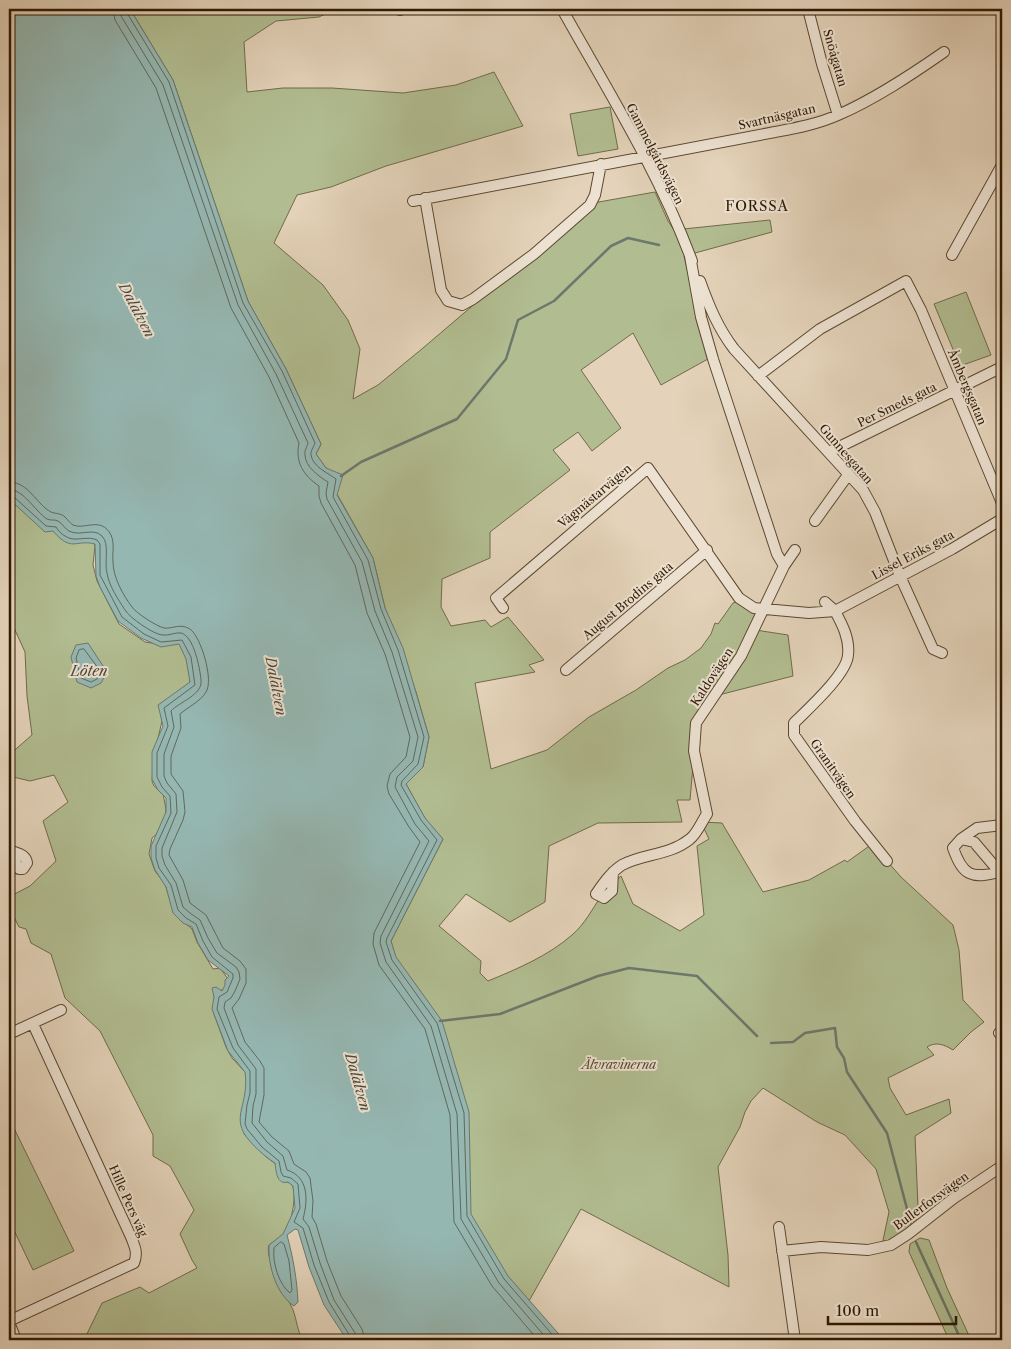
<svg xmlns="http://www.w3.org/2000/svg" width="1011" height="1349" viewBox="0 0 1011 1349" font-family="'Libre Caslon Text',serif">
	<rect width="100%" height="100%" fill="#e4d3ba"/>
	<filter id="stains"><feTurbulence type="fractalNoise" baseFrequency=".004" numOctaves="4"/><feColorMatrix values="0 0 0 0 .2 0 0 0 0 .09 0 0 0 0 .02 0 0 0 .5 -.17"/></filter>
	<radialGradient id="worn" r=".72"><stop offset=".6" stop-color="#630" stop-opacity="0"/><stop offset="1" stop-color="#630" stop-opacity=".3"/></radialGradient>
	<path fill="#b1bd91" stroke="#706b4a" d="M130 9H335L319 17 276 21 244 42 247 92 283 88H332L403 93 456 85 494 72 523 126 386 166 331 187 297 195 274 243 323 285 348 320 360 349 353 399 378 385 423 348 593 203 655 192 668 221 674 230 770 220 772 232 684 256 708 359 661 385 633 333 581 370 621 428 592 451 578 432 553 450 570 470 490 532V558L442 579 441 607 451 626 485 620 491 627 508 617 544 660 529 665 535 672 475 683 491 769 547 750 589 717 636 690 668 668 685 660 701 648 711 634 715 623 718 624 733 603 740 601 756 614 749 629 788 635 793 676 707 698 695 743 690 800H677L682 822 598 823 549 846 545 902 510 922 466 894 439 926 481 961 480 973 488 981C517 969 548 956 572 935 585 924 592 909 602 895 607 888 614 882 621 876L633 904 680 931 704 915 697 846 709 839 701 822 722 823 763 892 809 880 845 860 847 862 872 844 901 877 953 925 959 950 963 1000 984 1022 971 1032 953 1050C945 1045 936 1041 927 1047L934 1055 888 1078 890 1088 906 1115 949 1099 951 1113 915 1136 918 1207 916 1222 910 1221 911 1230 882 1245 889 1212 876 1169 845 1135 817 1122 763 1088 751 1101 745 1112 740 1127 718 1167 728 1255 729 1287 581 1209 529 1301 473 1236 423 995 410 977 397 965 391 941 443 839 427 822 406 784 423 767 429 737 416 692 385 608 373 558 337 494 326 468 316 454 321 444 286 369 248 301 173 80Z
		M610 107 618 149 578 156 570 114Z
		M966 292 991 355 960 366 934 304Z
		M9 495 89 527 95 546 93 565 97 581 119 624 145 642 165 645 180 643 190 651V680L189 685 162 721 154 756 152 781 154 786 163 794 166 809 165 827 152 838 149 854 155 871 165 884 174 913 192 929 197 942 213 969 220 968 228 979 227 989 217 991 214 995 215 1002 214 1014 226 1047 232 1058 246 1073 247 1086 244 1134 265 1156 277 1165C280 1192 288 1176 293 1187 297 1196 290 1231 283 1236 279 1239 273 1242 269 1245 264 1259 287 1296 293 1310 297 1320 297 1331 303 1340H84L102 1303 140 1287 149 1293 197 1268 192 1260 180 1234 194 1210 170 1166 153 1156V1135L100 1031 65 998 51 954 31 943 26 929 19 927 13 915 9 914V897L30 886 56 861 43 821 68 802 54 775 30 781 9 776V755L32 735 27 696 25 652 9 617Z
		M9 1118 74 1251 33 1270 9 1220Z
		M920 1238 929 1240 947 1288 971 1340H949L909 1252 910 1244Z"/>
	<path fill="#95b7b2" stroke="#6c786c" d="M9 9H130L173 80 248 301 286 369 321 444 316 454 326 468 343 475 337 495 373 558 385 608 403 648 429 737 423 767 406 784 425 818 443 839 391 941 396 957 442 1021 469 1112 471 1214 508 1276 564 1340H347L324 1305 309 1267 298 1230 295 1229 287 1235C293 1257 297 1279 298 1302L294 1306C276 1294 268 1266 269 1245L283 1234 295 1208 293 1186 288 1182C277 1185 276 1172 275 1163 264 1156 244 1139 241 1126 238 1115 244 1103 245 1092 246 1085 246 1079 245 1072L228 1051 212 1009 214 997 212 988 216 987 222 991 225 985V980L229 976 208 960 198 943 192 927 183 923 173 913 166 887 155 870 151 858V846L166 812V798L158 790 152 779V752L163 726 158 705 190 682 186 659 179 644 161 647 141 638 118 621 100 587 96 576 95 544C75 539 72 553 53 531L45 532 9 499Z
		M88 643 105 669 106 674 101 683 91 688 77 682 71 657 76 645Z"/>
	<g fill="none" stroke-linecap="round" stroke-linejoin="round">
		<path stroke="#62685a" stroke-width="1" d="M113 9 115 20 156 88 231 308 269 377 299 443C295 462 303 475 319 486V496L321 503 355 565 367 613 385 654 410 737 406 757 390 774 387 786 389 794 409 827 420 842 374 933 373 944 379 965 425 1029 450 1115 454 1222 492 1286 538 1340
			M120 9 121 16 163 85 238 305 276 374 308 443C307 447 304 451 305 455 305 467 320 477 328 482L326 493 327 499 362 562 375 611 392 652 418 737 413 761 397 777 395 787 415 824 429 841 381 936 380 943 386 962 431 1026 457 1114 461 1219 499 1283 548 1340
			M126 9 127 13 169 82 243 303 282 371 315 443C314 446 310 452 311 455 313 467 328 473 336 479L333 497 368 560 381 609 398 650 424 737 418 764 402 781 401 785 421 820 437 840 387 938 386 942 392 960 437 1023 464 1113 467 1216 504 1279 557 1340
			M9 482C29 482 36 504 51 512 56 514 61 513 65 517 68 520 70 523 73 525 85 530 101 516 111 535 115 544 112 553 113 562 113 577 123 595 132 607 136 613 156 626 164 628 173 629 180 623 190 629 201 637 214 680 206 692 201 701 188 707 180 714L181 728 171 756V774L183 791 185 812 183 820 170 849 169 855 183 880 190 903 206 915 223 948 240 961 246 969V983L239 999 232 1008 245 1042 260 1061 264 1068V1095L259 1122 272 1137 289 1151 294 1164 306 1172 310 1178 313 1201 312 1217 316 1224 327 1261 341 1296 362 1329 365 1340
			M9 489C24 490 35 511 47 519 51 521 54 519 58 521 63 524 65 529 69 531 80 537 93 527 102 536 110 544 104 562 107 573 109 586 118 599 125 610 130 618 153 634 162 635 169 636 175 632 181 633 194 636 200 669 201 680 203 695 179 702 171 711L174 727 164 754V776L167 783 176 794 177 812 162 848V856L165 865 176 883 183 907 190 913 200 920 208 938 217 953 236 967 239 972 240 979 235 991 231 998 225 1002 224 1008 238 1045 256 1069V1094L253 1106 252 1123 267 1142 283 1156 287 1170C309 1177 308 1200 303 1219L309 1227 320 1263 334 1300 355 1333 357 1340
			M9 496 14 497 46 526 56 527C58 530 61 534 65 536 75 543 87 535 97 540L100 544V575L122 617 144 634 161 642 182 640 191 657 195 685 164 708 168 726 157 753V777L162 787 170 796 171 813 156 846V858L159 868 171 885 178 910 186 918 196 924 203 941 212 957 233 974V978L227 992 219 997 217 1009 233 1048 250 1071V1093L247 1105 245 1124 247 1129 262 1147 279 1161 281 1172 283 1176 291 1178 298 1184 300 1208 294 1222 303 1228 314 1265 329 1302 350 1336 351 1340
			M84 649 101 672 97 679 91 682 81 678 76 658 79 650Z
			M281 1242 284 1244 289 1261 292 1290 290 1293C279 1285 272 1262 274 1248Z"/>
		<path stroke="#6c786c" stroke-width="2.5" d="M341 476 361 462 457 419 506 359 518 320 554 301 611 246 628 238 659 245
			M440 1021 500 1014 598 976 629 968 697 976 757 1036
			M771 1043 793 1042 805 1033 835 1028 837 1047 844 1058 847 1072 887 1133 911 1224
			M916 1242 961 1340"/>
		<g stroke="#5c4831" stroke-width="12">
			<path id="street" d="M562 9C608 91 659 172 692 261
				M808 9 822 64 838 115
				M400 10 401 9
				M425 198 441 290 448 301 462 305 473 299 534 254 590 205 595 195 601 164
				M413 201 775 132C796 128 818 124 838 115 875 99 911 75 944 52
				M952 255 1002 165
				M700 281C709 306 718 328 734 349L863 490 875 512 900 576 933 649 942 653
				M758 376 820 329 906 281 921 310 1002 503
				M829 452 1002 367
				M815 521 848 475
				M784 566 795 550
				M825 602 835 611 952 549 1002 519
				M503 608 496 598 648 468 739 598 754 608 809 613 835 611C842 624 850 639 848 655 847 674 808 709 794 723V735L855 821 887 861
				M566 670 707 550
				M961 839 977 828 1002 825
				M9 849 19 869H23L27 863C26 854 16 853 9 850
				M613 872 612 891 604 898 596 894C603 884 611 872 622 865 644 853 669 856 690 839 697 834 702 821 707 814L694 751 696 723 741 656 784 566 777 554 713 359 701 317 690 256
				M1000 872C971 879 963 876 953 848L961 839 974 842 1002 875
				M999 1033 1002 1035
				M9 1034 61 1010
				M779 1227 795 1340
				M782 1251 821 1247 868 1250 891 1245 908 1234 954 1198 1002 1166
				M9 1321 134 1263C138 1253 135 1247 131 1237L33 1024
				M9 1322 16 1340"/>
		</g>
		<use href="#street" stroke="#ede2d2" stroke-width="10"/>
	</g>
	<g text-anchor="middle" stroke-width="4" stroke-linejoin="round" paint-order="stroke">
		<g font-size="12" fill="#2f1903" stroke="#ede2d2">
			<text transform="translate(835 58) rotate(74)" y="4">Snöågatan</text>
			<text transform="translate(777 117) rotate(-13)" y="4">Svartnäsgatan</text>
			<text transform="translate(655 154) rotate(63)" y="4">Gammelgårdsvägen</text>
			<text transform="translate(967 387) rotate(67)" y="4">Åmbergsgatan</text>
			<text transform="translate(897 405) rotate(-26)" y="4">Per Smeds gata</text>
			<text transform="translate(846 454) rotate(49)" y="4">Gunnesgatan</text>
			<text transform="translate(595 496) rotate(-40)" y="4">Vågmästarvägen</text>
			<text transform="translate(913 555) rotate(-28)" y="4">Lissel Eriks gata</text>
			<text transform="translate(628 601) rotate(-40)" y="4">August Brodins gata</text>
			<text transform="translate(712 677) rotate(-57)" y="4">Kaldovägen</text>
			<text transform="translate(833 769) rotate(55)" y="4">Granitvägen</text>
			<text transform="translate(128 1201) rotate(66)" y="4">Hille Pers väg</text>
			<text transform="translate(931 1201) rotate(-36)" y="4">Bullerforsvägen</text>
		</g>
		<g font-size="12" font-style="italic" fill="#564a2e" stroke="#ede2d2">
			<text x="619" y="1069">Älvravinerna</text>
		</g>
		<g font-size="14" letter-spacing="1" fill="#2f1903" stroke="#ede2d2">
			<text x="757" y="211">FORSSA</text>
		</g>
		<g font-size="14" font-style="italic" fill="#4e4838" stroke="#ede2d2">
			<text transform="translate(137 310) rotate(62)" y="5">Dalälven</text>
			<text x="89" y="676">Löten</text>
			<text transform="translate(276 686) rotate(79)" y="5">Dalälven</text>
			<text transform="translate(358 1082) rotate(74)" y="5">Dalälven</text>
		</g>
	</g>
	<rect width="1011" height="1349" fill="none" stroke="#e4d3ba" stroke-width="30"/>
	<rect x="10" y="10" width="991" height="1329" fill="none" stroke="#2f1903" stroke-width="2.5"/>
	<rect x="15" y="15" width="981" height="1319" fill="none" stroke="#2f1903"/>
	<path d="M828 1316v8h128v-8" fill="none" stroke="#2f1903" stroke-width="2.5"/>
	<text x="836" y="1316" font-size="15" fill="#2f1903" stroke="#ede2d2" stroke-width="4" paint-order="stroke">100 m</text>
	<rect width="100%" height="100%" filter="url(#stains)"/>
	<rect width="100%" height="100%" fill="url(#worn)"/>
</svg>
